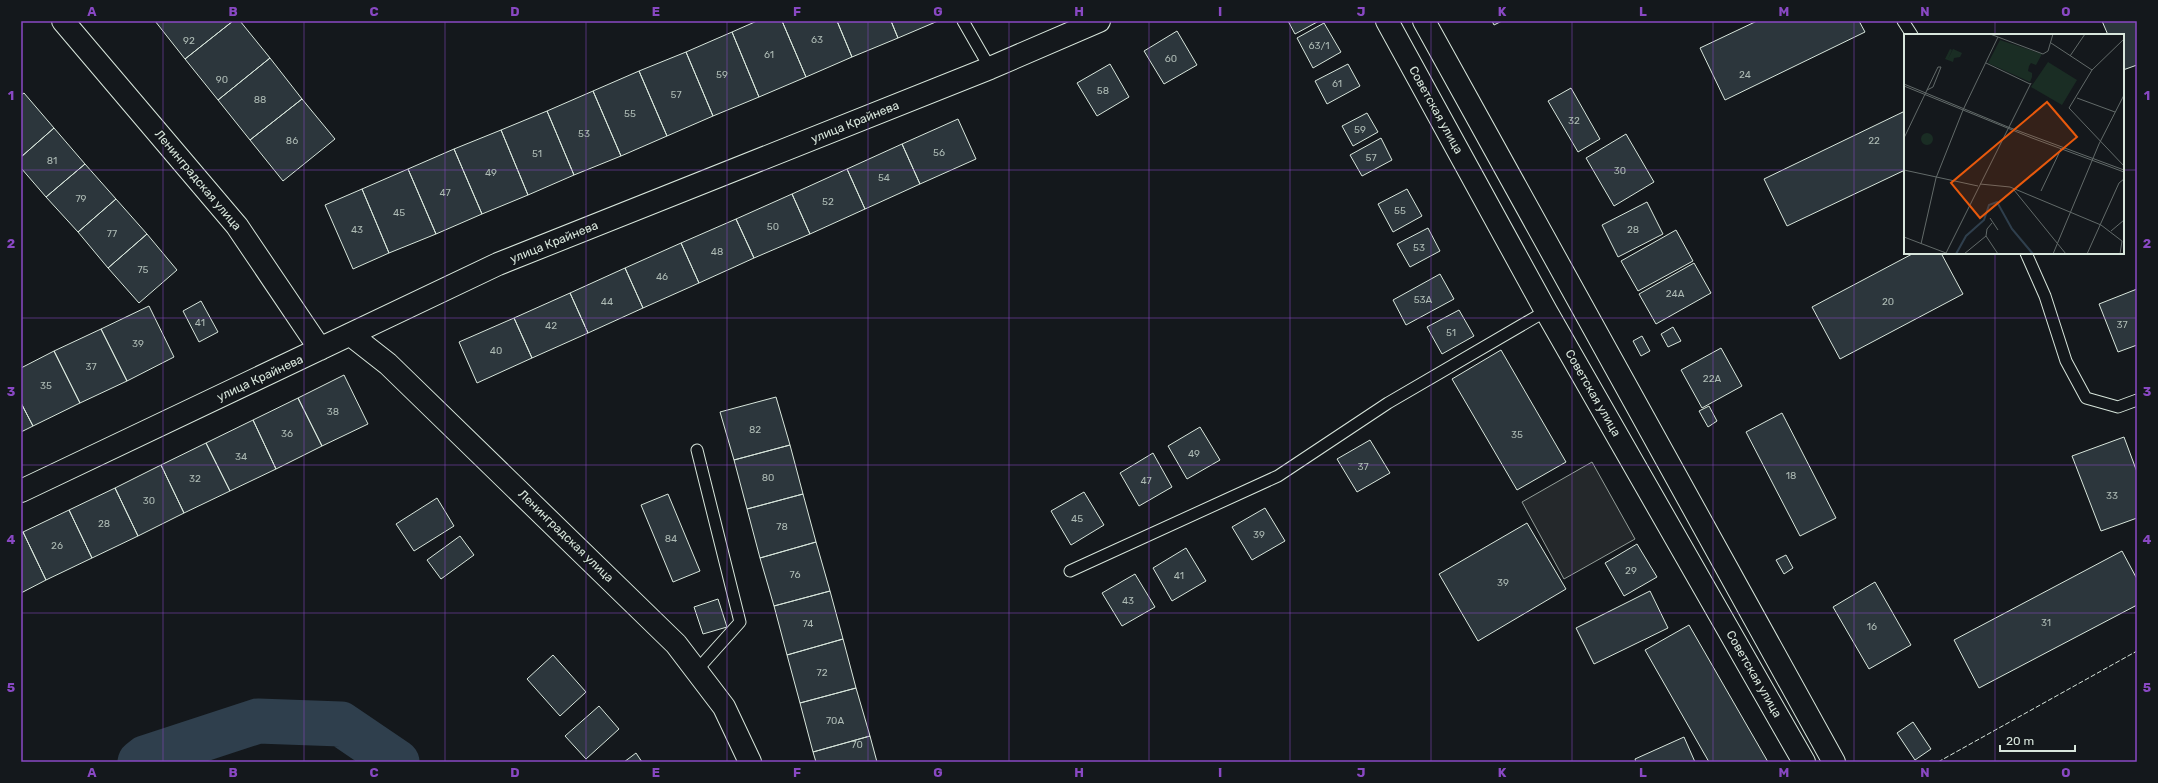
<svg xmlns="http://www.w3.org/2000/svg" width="2158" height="783" viewBox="0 0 2158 783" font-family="Rubik,sans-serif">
	<rect width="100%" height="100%" fill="#14181c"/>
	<path fill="#24282b" stroke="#939e99" d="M1592 462 1635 539 1564 579 1522 502Z"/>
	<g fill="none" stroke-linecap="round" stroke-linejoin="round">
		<path stroke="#2f3f4d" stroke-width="45" d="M140 762 145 758 258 721 341 724 397 762"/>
	</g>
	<path fill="#2c363c" stroke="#d8e6dc" d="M155 21H233L185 59Z
		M233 21H240L270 58 218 100 185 59Z
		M757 21H782L806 77 759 97 732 32Z
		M782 21H837L852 57 806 77Z
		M837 21H891L898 38 852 57Z
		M891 21H938L898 38Z
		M1288 21H1319L1295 34Z
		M1492 21H1502L1494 25Z
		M1757 21H1859L1865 32 1725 100 1700 48Z
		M2102 21H2137V65L2123 70V35H2108Z
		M1324 23 1341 52 1313 68 1297 38Z
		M1177 31 1197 65 1164 84 1144 51Z
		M732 32 759 97 713 116 686 52Z
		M686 52 713 116 667 136 639 71Z
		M270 58 302 99 250 140 218 100Z
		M1110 64 1129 97 1097 116 1077 83Z
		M1348 64 1360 86 1327 104 1315 81Z
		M639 71 667 136 621 156 593 91Z
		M1571 88 1600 139 1578 152 1548 101Z
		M593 91 621 156 574 175 547 111Z
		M24 93 54 128 21 157V95Z
		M302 99 335 139 283 181 250 140Z
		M547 111 574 175 528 195 501 130Z
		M1905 111V170L1787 226 1764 179Z
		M1367 113 1378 132 1353 146 1342 126Z
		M958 119 976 159 920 184 902 144Z
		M54 128 85 164 46 197 21 168V157Z
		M501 130 528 195 482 214 454 149Z
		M1626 134 1654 182 1614 206 1586 158Z
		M1381 138 1392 160 1362 176 1350 155Z
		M902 144 920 184 865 209 847 169Z
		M454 149 482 214 436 234 408 169Z
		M85 164 116 199 78 232 46 197Z
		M408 169 436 234 389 253 362 189Z
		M847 169 865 209 810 234 792 194Z
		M362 189 389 253 353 269 325 205Z
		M1407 189 1422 216 1393 232 1378 204Z
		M792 194 810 234 754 258 736 219Z
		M116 199 147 234 108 268 78 232Z
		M1647 202 1663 234 1618 257 1602 225Z
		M736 219 754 258 699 283 681 243Z
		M1428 228 1440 251 1410 267 1397 244Z
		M1676 230 1693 261 1638 291 1621 261Z
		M147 234 177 270 139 303 108 268Z
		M681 243 699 283 643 308 625 268Z
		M1914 253H1941L1963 294 1840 359 1812 307Z
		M1694 263 1711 293 1656 324 1639 294Z
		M625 268 643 308 588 333 570 293Z
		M1440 274 1454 299 1406 325 1393 300Z
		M2137 289V345L2118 352 2099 304Z
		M570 293 588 333 532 358 514 318Z
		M201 301 218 332 199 342 183 311Z
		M149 306 174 357 127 381 101 329Z
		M1459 310 1474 336 1442 354 1427 327Z
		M514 318 532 358 477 383 459 342Z
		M1673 327 1681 341 1668 347 1661 334Z
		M101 329 127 381 80 403 54 351Z
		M1642 336 1650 351 1641 356 1633 341Z
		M1721 348 1742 386 1702 408 1681 370Z
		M1501 350 1566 462 1517 490 1452 379Z
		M54 351 80 403 33 426 21 403V368Z
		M344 375 368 424 322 446 298 398Z
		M776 397 790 445 734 460 720 412Z
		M298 398 322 446 276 469 253 420Z
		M21 403 33 426 21 432Z
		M1709 406 1717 421 1708 427 1699 411Z
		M1782 413 1836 518 1800 536 1746 432Z
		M253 420 276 469 230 491 206 443Z
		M1200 427 1220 460 1187 479 1168 446Z
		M2124 437 2137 472V518L2101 531 2072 456Z
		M1370 440 1390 473 1357 492 1337 459Z
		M206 443 230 491 184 513 161 465Z
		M790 445 803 494 747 509 734 460Z
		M1153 453 1172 487 1139 506 1120 473Z
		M161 465 184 513 138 536 115 488Z
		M115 488 138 536 92 558 69 510Z
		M1084 492 1104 525 1071 545 1051 511Z
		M668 494 700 571 673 582 641 505Z
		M803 494 816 542 760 558 747 509Z
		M437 498 454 526 414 551 396 524Z
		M1265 508 1285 541 1252 560 1232 527Z
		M69 510 92 558 46 580 23 532Z
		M1527 523 1566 589 1478 641 1439 574Z
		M23 532 46 580 21 593V533Z
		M460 536 474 555 441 579 427 560Z
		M816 542 830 591 774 606 760 558Z
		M1637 544 1657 577 1624 596 1605 563Z
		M1186 548 1206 581 1172 601 1153 568Z
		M2122 551 2137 579V605L1979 688 1954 640Z
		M1786 555 1793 568 1784 574 1776 560Z
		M1135 574 1155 607 1122 626 1102 593Z
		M1875 582 1911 645 1869 669 1833 607Z
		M830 591 843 639 787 655 774 606Z
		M1650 591 1668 628 1594 664 1576 628Z
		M718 599 727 627 703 634 694 607Z
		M1689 625 1768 762H1709L1645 650Z
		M843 639 856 688 800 703 787 655Z
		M553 655 586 692 560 716 527 679Z
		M856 688 870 736 813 752 800 703Z
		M599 706 619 729 586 759 565 736Z
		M1913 722 1931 749 1915 760 1897 733Z
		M870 736 877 762H816L813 752Z
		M1684 737 1695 762H1636L1635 759Z
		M636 753 642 762H624Z"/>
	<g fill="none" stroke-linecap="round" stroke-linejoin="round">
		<g stroke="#d8e6dc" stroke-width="13">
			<path id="service" d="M963 21 990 68
				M1903 21 1912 35
				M2026 253 2045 296 2066 361 2086 398 2118 407 2137 400
				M1070 571 1278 476 1388 403 1546 311
				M697 670 740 622 697 450"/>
		</g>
		<g stroke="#d8e6dc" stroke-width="24">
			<path id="minor" d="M63 21 237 226 320 349
				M351 335 388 364 676 644 724 707 750 762
				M21 491 498 264 990 68 1099 21"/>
		</g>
		<g stroke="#d8e6dc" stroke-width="24">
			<path id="tertiary" d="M1387 21 1546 311 1804 762
				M1424 21 1834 762"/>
		</g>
		<use href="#service" stroke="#14181c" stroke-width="11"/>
		<use href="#minor" stroke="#14181c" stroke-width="22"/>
		<use href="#tertiary" stroke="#14181c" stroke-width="22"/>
		<path stroke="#d8e6dc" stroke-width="1" stroke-dasharray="5 2" stroke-linecap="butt" d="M1938 762 2137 651"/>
	</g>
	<path fill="none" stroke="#8948c3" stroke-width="1" stroke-opacity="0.55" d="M163 21V762M304 21V762M445 21V762M586 21V762M727 21V762M868 21V762M1009 21V762M1149 21V762M1290 21V762M1431 21V762M1572 21V762M1713 21V762M1854 21V762M1995 21V35M21 170H1905M2123 170H2137M1995 253V762M21 318H2137M21 465H2137M21 613H2137"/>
	<g text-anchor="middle" stroke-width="3" stroke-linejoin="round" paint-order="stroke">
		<g font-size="10" fill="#adbab4">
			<text x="817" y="43">63</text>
			<text x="189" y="44">92</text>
			<text x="1319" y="49">63/1</text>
			<text x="769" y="58">61</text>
			<text x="1171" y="62">60</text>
			<text x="722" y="78">59</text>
			<text x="1745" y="78">24</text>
			<text x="222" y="83">90</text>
			<text x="1337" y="87">61</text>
			<text x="1103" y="94">58</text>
			<text x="676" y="98">57</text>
			<text x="260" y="103">88</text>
			<text x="630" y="117">55</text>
			<text x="1574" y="124">32</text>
			<text x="1360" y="133">59</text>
			<text x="584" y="137">53</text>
			<text x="292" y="144">86</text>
			<text x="1874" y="144">22</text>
			<text x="939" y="156">56</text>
			<text x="537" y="157">51</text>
			<text x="1371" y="161">57</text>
			<text x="52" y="164">81</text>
			<text x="1620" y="174">30</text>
			<text x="491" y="176">49</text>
			<text x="884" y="181">54</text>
			<text x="445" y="196">47</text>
			<text x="81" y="202">79</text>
			<text x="828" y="205">52</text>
			<text x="1400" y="214">55</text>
			<text x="399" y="216">45</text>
			<text x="773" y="230">50</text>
			<text x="357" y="233">43</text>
			<text x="1633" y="233">28</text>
			<text x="112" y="237">77</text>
			<text x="1419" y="251">53</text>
			<text x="717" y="255">48</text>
			<text x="143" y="273">75</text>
			<text x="662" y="280">46</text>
			<text x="1675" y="297">24А</text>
			<text x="1423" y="303">53А</text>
			<text x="607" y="305">44</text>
			<text x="1888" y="305">20</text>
			<text x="200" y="326">41</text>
			<text x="2122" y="328">37</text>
			<text x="551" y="329">42</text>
			<text x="1451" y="336">51</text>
			<text x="138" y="347">39</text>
			<text x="496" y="354">40</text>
			<text x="91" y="370">37</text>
			<text x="1712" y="382">22А</text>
			<text x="46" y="389">35</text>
			<text x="333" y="415">38</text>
			<text x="755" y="433">82</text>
			<text x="287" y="437">36</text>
			<text x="1517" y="438">35</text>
			<text x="1194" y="457">49</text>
			<text x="241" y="460">34</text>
			<text x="1363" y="470">37</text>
			<text x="1791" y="479">18</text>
			<text x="768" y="481">80</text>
			<text x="195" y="482">32</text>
			<text x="1146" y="484">47</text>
			<text x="2112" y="499">33</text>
			<text x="149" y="504">30</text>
			<text x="1077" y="522">45</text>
			<text x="104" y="527">28</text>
			<text x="782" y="530">78</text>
			<text x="1259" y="538">39</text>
			<text x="671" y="542">84</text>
			<text x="57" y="549">26</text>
			<text x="1631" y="574">29</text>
			<text x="795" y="578">76</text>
			<text x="1179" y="579">41</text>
			<text x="1503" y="586">39</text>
			<text x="1128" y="604">43</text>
			<text x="2046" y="626">31</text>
			<text x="808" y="627">74</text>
			<text x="1872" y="630">16</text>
			<text x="822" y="676">72</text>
			<text x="835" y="724">70А</text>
			<text x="857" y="748">70</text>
		</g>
		<g font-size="12" fill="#d8e6dc" stroke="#14181c">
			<text transform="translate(1436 110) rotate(61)" y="4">Советская улица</text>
			<text transform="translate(855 122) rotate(-22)" y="4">улица Крайнева</text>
			<text transform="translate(198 180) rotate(50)" y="4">Ленинградская улица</text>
			<text transform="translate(554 242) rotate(-22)" y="4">улица Крайнева</text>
			<text transform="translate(260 378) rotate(-25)" y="4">улица Крайнева</text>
			<text transform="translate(1593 393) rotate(60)" y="4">Советская улица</text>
			<text transform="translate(566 536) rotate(44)" y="4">Ленинградская улица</text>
			<text transform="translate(1754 674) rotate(60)" y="4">Советская улица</text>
		</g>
	</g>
	<g transform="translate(1904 34)">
		<rect width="220" height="220" fill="#14181c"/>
		<path d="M96 6 138 20 132 31 127 29 125 32 124 37 128 39V43L126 48 84 29ZM46 15 48 16 44 25 49 15 58 19 56 23 50 24 49 28 41 25ZM144 28 173 46 158 71 127 53ZM17 105a6 6 0 1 1 12 0a6 6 0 1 1-12 0Z" fill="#1a2d24"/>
		<path fill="none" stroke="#2f3f4d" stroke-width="2" d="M52 220 62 202 80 186 85 171 93 168 108 195 129 220"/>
		<path fill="none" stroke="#626a69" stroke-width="1" d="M86 0 139 20 144 17 149 0M220 5 188 36 165 74 220 132M147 9 188 36M166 22 181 0M82 29 126 50M0 50 104 93 220 136M0 52 128 104 220 138M173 64 211 78M0 104 34 33H37L29 53 23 56M0 136 74 152M76 150 106 153 197 191 218 207 216 220M110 156 162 220M137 157 157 115M86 184 94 196M207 197 220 186M82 202 94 220M0 203 42 219M17 210 32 144 59 76 94 3M42 219 127 49M60 220 82 202 83 195 88 189M149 220 195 110 220 61M183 220 215 149 220 145"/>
		<path fill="#e8590c" fill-opacity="0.15" stroke="#e8590c" stroke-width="2" d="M143 68 173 103 76 184 47 149Z"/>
		<rect width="220" height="220" fill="none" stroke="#d8e6dc" stroke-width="2"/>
	</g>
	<rect width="2158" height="783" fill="none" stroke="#14181c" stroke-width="44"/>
	<path d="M2000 745v6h75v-6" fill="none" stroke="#d8e6dc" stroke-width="2"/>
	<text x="2006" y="745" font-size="12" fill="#d8e6dc" stroke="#14181c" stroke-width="3" paint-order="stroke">20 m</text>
	<rect x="22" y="22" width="2114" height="739" fill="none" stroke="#8948c3" stroke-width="1.5"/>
	<g font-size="13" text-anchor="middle" font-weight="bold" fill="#8948c3">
		<text x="92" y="16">A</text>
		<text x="233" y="16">B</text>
		<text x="374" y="16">C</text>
		<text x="515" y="16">D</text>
		<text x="656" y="16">E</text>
		<text x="797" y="16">F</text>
		<text x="938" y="16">G</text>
		<text x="1079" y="16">H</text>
		<text x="1220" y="16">I</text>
		<text x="1361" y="16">J</text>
		<text x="1502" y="16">K</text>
		<text x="1643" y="16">L</text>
		<text x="1784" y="16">M</text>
		<text x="1925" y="16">N</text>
		<text x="2066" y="16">O</text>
		<text x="11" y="100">1</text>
		<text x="2147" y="100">1</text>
		<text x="11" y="248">2</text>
		<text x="2147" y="248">2</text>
		<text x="11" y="396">3</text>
		<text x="2147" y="396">3</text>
		<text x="11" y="544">4</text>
		<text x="2147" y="544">4</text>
		<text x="11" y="692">5</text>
		<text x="2147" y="692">5</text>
		<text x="92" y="777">A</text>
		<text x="233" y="777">B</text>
		<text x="374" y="777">C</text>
		<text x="515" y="777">D</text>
		<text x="656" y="777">E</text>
		<text x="797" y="777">F</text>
		<text x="938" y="777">G</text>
		<text x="1079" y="777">H</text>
		<text x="1220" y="777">I</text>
		<text x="1361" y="777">J</text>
		<text x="1502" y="777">K</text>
		<text x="1643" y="777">L</text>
		<text x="1784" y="777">M</text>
		<text x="1925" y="777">N</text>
		<text x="2066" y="777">O</text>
	</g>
</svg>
